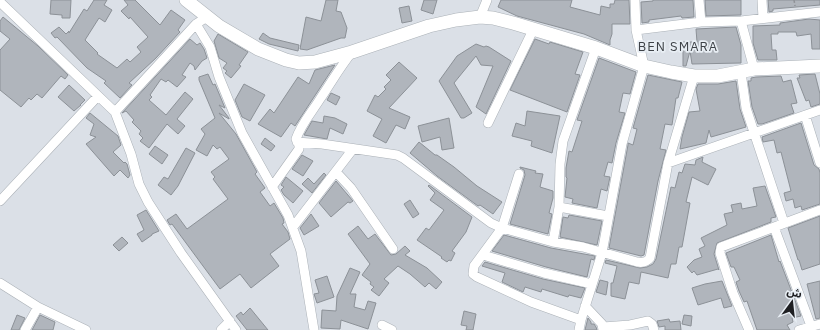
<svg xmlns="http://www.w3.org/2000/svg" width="820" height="330" viewBox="0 0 820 330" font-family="'IBM Plex Sans','Noto Sans Arabic',sans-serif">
	<rect width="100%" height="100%" fill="#dbe0e7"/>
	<path fill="#b0b5bc" stroke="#8c9197" d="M51 0H71L70 18H62V15L50 14Z
		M94 0H107L104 5 112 10 105 22 99 18 85 40 98 53 97 54 117 68 127 59 130 62 141 52 137 47 148 37 130 17 129 19 121 11 128 5 124 0H135L160 25 171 10 185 20 178 30 180 32 156 58 129 83 132 85 120 98 104 83 106 81 87 68 57 37 55 38 51 33 59 27 66 34 69 31V33L84 9 87 11Z
		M326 0H338L336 11 341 12 347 28 345 38H341L307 50 300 49 306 17 321 21Z
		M424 0H437L433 14 421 10Z
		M501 0H572L570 7 600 15 601 6 610 8V4H614L615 0H629L630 24H612V34L610 40V45L584 34 517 16 498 7Z
		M653 0H693L694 17 682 18 681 16 649 20V22L642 23 641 2 653 1Z
		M705 0H741V15L706 16Z
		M768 0H820V5L773 9V11L769 12Z
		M409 6 412 21 402 23 399 8Z
		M3 17 38 46 68 75 65 79 61 76 42 98 37 94 31 100 29 98 21 107 0 90V50L10 39 0 31V21Z
		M809 19 820 20V49H812L811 34 797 36 796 32H778V34H771L772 50H776L777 60H758L753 43V26L780 25V23Z
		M736 27 741 45V63L692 64 690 51 686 66H683V42H697L696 29Z
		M263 33 270 38 299 45 298 51 269 44 259 39Z
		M218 34 248 52 239 65 241 66 231 78 225 73 227 71 223 68 227 63 219 58 214 41Z
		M190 39 197 45 200 43 204 49 207 58 202 61 195 70 194 66 190 63 182 75 186 77 177 87 168 80 166 82 161 79 150 95 152 97 149 100 166 115 185 92 193 99 177 119 185 126 178 134 167 124 149 148 140 141 143 138 139 134 141 131 132 122 134 120 126 111 122 113Z
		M535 39 549 44 550 42 583 52 575 74 580 75 567 112 510 90Z
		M476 44 484 47 486 46 489 47 511 61 486 114 476 107 493 66 481 65 476 56 454 83 472 113 464 118H461L439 81 457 56Z
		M599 58 636 72 630 94 623 93 619 112 625 113 616 143 612 163 608 162 604 176 610 177 607 191 601 189 597 208 572 203 573 199 565 197 567 178 566 177V168L569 151 572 152 582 121 577 120Z
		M399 62 417 78 389 108 410 117 405 129 396 125 386 143 373 136 382 119 367 111 375 95 378 97 386 89 384 87 391 80 386 75Z
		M335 65 295 126 291 123 281 137 258 124 270 109 274 113 298 77 309 84 315 70Z
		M208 74 213 85 215 84 225 108 219 105 229 118V119L219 113 236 134 257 172 255 174 265 188 260 192 270 206 274 203 283 218 284 223 282 224 288 232 290 239 270 254 279 266 251 288 240 274 220 289 172 224 170 225 167 220 176 214 187 229 228 199 213 179 215 177 211 172 229 159 220 147 217 149 213 145 207 156 196 150 205 134 201 129 215 118 199 80V77Z
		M815 74 820 94V104L811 107 809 100 806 101 797 78H800L799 75Z
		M648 75 682 82 678 98H676L672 125 665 124 660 149 666 150 658 181 644 255 641 256 609 248 628 145V143L633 145 637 129 633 128Z
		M781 76 783 82 791 80 797 103 791 104 794 113 762 124H758L752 107 748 81H751V78L756 77Z
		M736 81 740 109 746 127 711 137 709 130 706 143 680 149 682 137 689 112 700 111 696 89 698 84H718Z
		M244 84 265 95 250 121 242 117 235 100Z
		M69 85 85 100 80 105H81L74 111 58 97Z
		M331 93 340 97 336 105 327 100Z
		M527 111 560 116 552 153 531 146 532 141 512 136 516 123 525 126Z
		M90 113 118 136 121 145 113 152 124 163 125 162 127 164 130 175 128 178 120 170 114 176 86 144 96 137 90 135 94 124 86 118Z
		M324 116 335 118 347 124 343 134 330 128 327 139 304 135 312 121 323 123Z
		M449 118 454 148 442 150 440 137 422 142 418 126Z
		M801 123 814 165 819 169 820 173V204L802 210 801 206 795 208 793 199 786 201 784 193 791 191 781 152 777 153 774 140 763 142 762 137Z
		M265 138 275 146 271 151 261 144Z
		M419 142 435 155H437L454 167 477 186 502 202 493 214 480 205 478 206 437 176 410 153Z
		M155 146 168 155 162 164 149 154Z
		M186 148 195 153 178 186 171 195 158 185 164 177 168 179Z
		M302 155 313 161 303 176 292 169Z
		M703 157 702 162 716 169 708 185 692 177 686 202 690 203 682 247H679L676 264H671L668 278 641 272 639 284 629 282 625 299 611 296V283H613L617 266 605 263 606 260 640 268 647 267 653 264 656 259 671 187 675 188 679 172 682 173 685 164 695 165 696 160Z
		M520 167 536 171 535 173 543 174 540 187 553 191V198L549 213 552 214 548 234 510 224 525 175 524 170 520 168Z
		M324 173 326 175 312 193 302 184 308 178 314 184Z
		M286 177 303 191 293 203 284 195 281 190 284 187 281 185Z
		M336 181 353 201 350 203 348 202 331 217 319 203Z
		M429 185 472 217 466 232 452 251 455 253 451 261 449 260 447 262 441 258 442 257 417 240 426 228 429 230 444 210 430 200 435 193 428 186Z
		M765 186 776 217 771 218V222L717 243 714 254 719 270 718 269 697 275 694 271 692 273 687 267 694 260 702 257 699 249 705 246 701 238 727 225 724 214 733 212 731 205 741 203 742 209 757 206 753 188Z
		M410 200 419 214 413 218 404 204Z
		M146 210 159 231 152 234V235L142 242 137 234 144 230 137 215Z
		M311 214 319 226 304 235 300 228Z
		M569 215 602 221 597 245 560 237 563 217 568 218Z
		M820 216V264L802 270 799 260H798L788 228Z
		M358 226 368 239 375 234 391 255 396 254 405 246 410 251 405 255 427 268 442 282 436 289 429 283 425 287 410 274 398 266 384 279 389 283 379 296 371 290 374 287 370 284 371 282 362 275 370 264 348 234Z
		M504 235 551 248 595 256 594 260 591 259 587 277 546 267 492 251Z
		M771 235 779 262 780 261 801 316 792 318 793 322 787 325 790 330H757L747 301 744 302 739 291 736 282 740 280 734 267H731L726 253Z
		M122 237 128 243 119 251 113 245Z
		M485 262 543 279 585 288 581 298 569 295 568 297 542 289 541 292 525 287 523 292 502 282 505 273 482 266Z
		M350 268 360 272 350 294H356L354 307 365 310 368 301 376 303 368 329 341 320 340 329 321 328 322 310 336 311 337 296Z
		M327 276 334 297 317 303 314 294 319 293 315 280Z
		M600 280 608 282 606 295 596 292Z
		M722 281 732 306 724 308 721 298 698 305 692 288 705 284Z
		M820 281V318L816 319 807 284Z
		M250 308 268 330H247L236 316 241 312 243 315Z
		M464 311 476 314 473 330H466L467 326 461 325Z
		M17 315 25 318 19 330H11Z
		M40 315 55 322 53 330H32Z
		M684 315 692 316 691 326 682 324Z
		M588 318 591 322V324H594L596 327 597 330H585Z
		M669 319 670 322 680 321 681 330H665V326L659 327 657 321Z"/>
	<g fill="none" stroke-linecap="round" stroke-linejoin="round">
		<g stroke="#abb1b7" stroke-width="10">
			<path id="street" d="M635 0 636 30
				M699 0 701 22
				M762 0 763 18
				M0 2 115 112 131 154 139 184 148 202 181 253 236 330
				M480 17 487 0
				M741 21 754 69
				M196 24 210 47 219 77 242 133 288 215 301 251 314 330
				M741 72 746 108 784 223
				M115 112 196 24 207 17
				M805 115 820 163
				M488 123 533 30
				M297 142 322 144 397 155 403 158 491 223 502 228 553 242 583 247 637 262C642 263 646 263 650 258L668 163 694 76
				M668 163 820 110
				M336 172 351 188 393 249
				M519 174 502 228 474 266 473 274 477 277 531 302 581 320
				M272 187 299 149V145L296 139C301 124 312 112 320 99 331 83 340 67 352 52
				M0 201 98 96
				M559 207 608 216
				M293 227 353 149
				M774 227 811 326
				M553 242 559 207 560 164 563 141 596 48
				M483 255 544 273 592 284
				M0 283 38 307 86 330
				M585 306 602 324 603 330
				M382 325 392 330
				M603 327 630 325 648 321 652 324 654 330
				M25 330 38 307
				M221 330 230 321
				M579 330 581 320 602 253 622 144 644 66 636 30 701 22 741 21 820 12
				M749 330 733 293 720 253 721 247 820 210
				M799 330 820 324"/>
		</g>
		<g stroke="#abb1b7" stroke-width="14">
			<path id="secondary" d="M186 0 219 26 258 49 286 60 299 63 315 62 352 52 429 26 456 20 480 17 493 18 513 23 596 48 644 66 671 72 694 76H718L754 69 820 66"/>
		</g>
		<path stroke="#8f9297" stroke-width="1.5" stroke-dasharray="3 2" stroke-linecap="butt" d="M794 0 795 6"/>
		<use href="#street" stroke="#fff" stroke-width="9"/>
		<use href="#secondary" stroke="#fff" stroke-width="13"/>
	</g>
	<g text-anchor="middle" stroke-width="3.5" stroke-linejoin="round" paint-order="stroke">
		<g font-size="13" letter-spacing="1" fill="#3e4247" stroke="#e8eef4">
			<text x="678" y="51">BEN SMARA</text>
		</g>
	</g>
	<g transform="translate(792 302) rotate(15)" stroke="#e8eef4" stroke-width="3" paint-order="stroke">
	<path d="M0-3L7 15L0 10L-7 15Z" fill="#1e1f22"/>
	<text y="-6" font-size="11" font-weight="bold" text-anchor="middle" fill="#1e1f22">ش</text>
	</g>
</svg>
